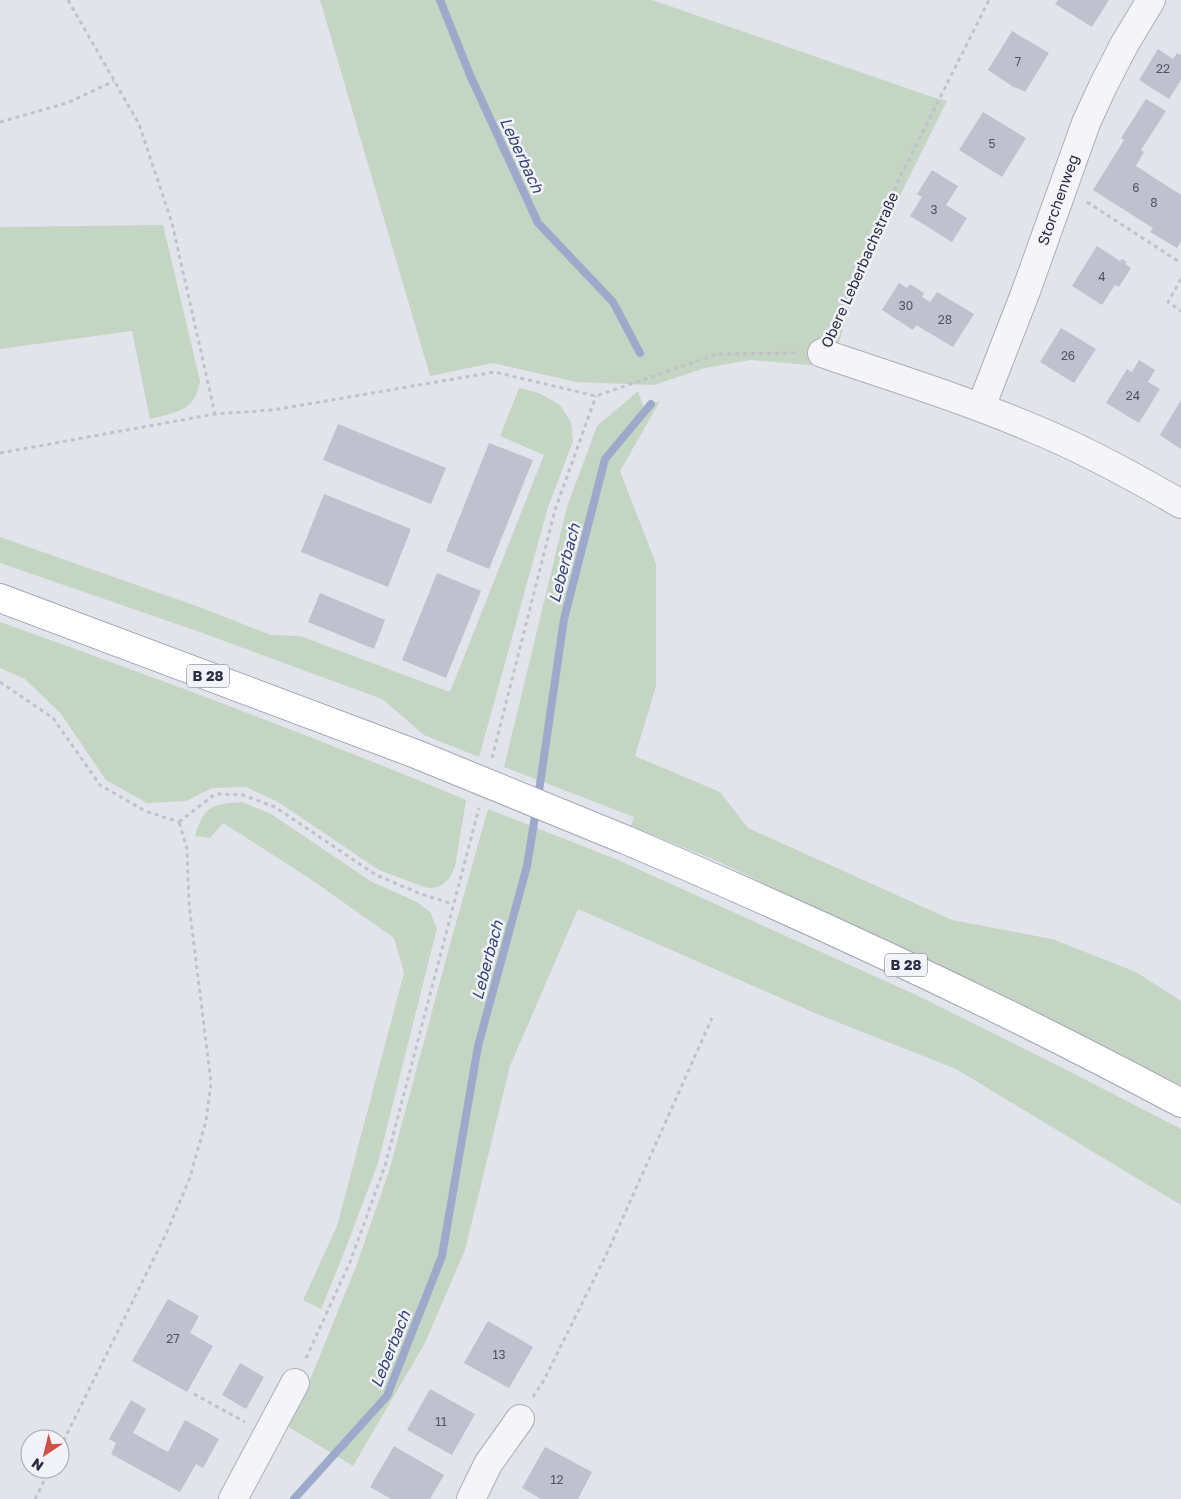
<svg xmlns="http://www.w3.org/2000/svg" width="1181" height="1499" viewBox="0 0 1181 1499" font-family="'Golos Text',sans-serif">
	<rect width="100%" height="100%" fill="#e2e4eb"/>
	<path fill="#c4d5c3" d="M320 0H652L932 97 947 101 855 286 832 367 750 360 705 368 654 385 576 382 493 363 430 376Z
		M163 225 200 381C195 412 176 412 150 419L132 331 0 349V227Z
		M519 388 539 393 560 405 571 422 573 441 548 507 479 757 424 735 382 699 197 631 0 563V537L202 608 271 635 300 636 450 692 544 455 500 436Z
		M638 391 643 406 660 401 620 471 656 564V686L635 756 720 792 748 828 952 920 1052 939 1136 972 1181 1001V1089L928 962 717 861 631 826 634 817 504 767 567 507 597 426Z
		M0 622C157 678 313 736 466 800L455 867 449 879 439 887 429 888 424 887 379 870 278 802 246 787 212 788 186 801 147 803 106 780 61 714 25 679 0 668Z
		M242 802 271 814 372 882 417 902 430 912 437 928 378 1163 342 1258 321 1309 303 1300 337 1226 404 973 394 938 309 878 223 823 210 838 195 836C204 806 212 804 242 802Z
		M488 809 618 860 914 994 1051 1062 1181 1129V1205L956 1069 817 1014 578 909 510 1066 465 1250 425 1343 353 1466 287 1426 306 1390 357 1264 390 1168 449 948Z"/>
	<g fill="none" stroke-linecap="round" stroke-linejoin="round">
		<path stroke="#9da9cb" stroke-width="8" d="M440 0 470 75 538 223 613 302 640 353
			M538 798 564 619 605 459 651 404
			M294 1499 387 1396 442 1256 478 1046 527 866 536 810"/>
	</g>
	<path fill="#bfc1ce" d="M1058 0H1109L1092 27 1055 4Z
		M1012 31 1049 53 1025 92 1015 87V88L988 70Z
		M1158 49 1173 59 1177 53 1181 55V80L1169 99 1139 80Z
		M1146 99 1166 111 1141 150 1144 152 1136 166 1181 195V241L1177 248 1150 232 1153 228 1093 190 1124 140 1121 138Z
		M983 112 1026 138 1002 177 959 150Z
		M932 170 958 186 946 205 967 218 952 242 910 216 922 197 917 194Z
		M1097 246 1120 261 1122 259 1127 262 1125 264 1131 268 1119 287 1115 285 1102 305 1072 286Z
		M899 283 907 288 910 284 924 293 922 297 930 302 937 292 974 314 953 347 916 325 913 330 882 310Z
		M1061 328 1096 349 1074 383 1040 362Z
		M1139 360 1155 370 1148 382 1160 389 1139 423 1106 403 1127 369 1132 372Z
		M1181 400V449L1160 435Z
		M338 424 446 468 431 504 323 460Z
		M489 443 533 460 489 569 446 551Z
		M324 494 411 529 388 587 301 552Z
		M437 573 481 591 446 678 402 660Z
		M320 593 385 620 374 649 308 622Z
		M168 1299 199 1316 190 1333 213 1346 187 1392 132 1361Z
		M488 1321 533 1347 509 1388 464 1363Z
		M240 1363 264 1377 246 1409 222 1395Z
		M430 1389 475 1414 452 1455 407 1430Z
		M131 1400 146 1409 133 1433 168 1452 185 1420 219 1439 203 1468 196 1464 180 1492 111 1454 116 1443 109 1439Z
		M394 1446 444 1475 430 1499H391L370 1487Z
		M545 1447 592 1472 578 1499H541L522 1488Z"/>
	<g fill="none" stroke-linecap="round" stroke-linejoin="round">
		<g stroke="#abadb9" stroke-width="30">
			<g id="minor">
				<path d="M822 353C892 377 964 399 1032 428 1084 449 1133 476 1181 504"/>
				<path id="s1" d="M981 407 1026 291 1086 123 1103 86 1124 45 1151 0"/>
				<path d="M233 1499 295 1383"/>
				<path d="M471 1499 488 1464 520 1419"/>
			</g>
		</g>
		<g stroke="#a1a5b7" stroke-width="30">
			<path id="primary" d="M0 598 416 754
				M626 840C814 920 1000 1006 1181 1103"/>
		</g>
		<path stroke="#c0c1ca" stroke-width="3" stroke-dasharray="4 4" stroke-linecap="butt" d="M68 0 139 124 172 223 215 414
			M0 122 67 103 114 81
			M1087 202 1181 263
			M1181 279 1168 302 1181 311
			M832 329 901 175 989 0
			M0 453 215 414 273 410 495 372 596 396 718 354 797 353
			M0 682 53 718 100 785 145 811 179 822
			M492 758 555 510 596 396
			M179 822 215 794 243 795 275 807 376 875 421 894 453 904
			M306 1358 350 1262 385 1166 479 808
			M194 1394 245 1422
			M533 1397 544 1380 608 1251 712 1018
			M60 1448 166 1234 189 1180 206 1121 211 1083 189 904 187 849 179 822
			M35 1499 50 1469"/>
		<use href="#minor" stroke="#f5f5f9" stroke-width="28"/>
		<use href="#primary" stroke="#fff" stroke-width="28"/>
		<g stroke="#a1a5b7" stroke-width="30" stroke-linecap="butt">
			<path id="primary-bridge" d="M416 754 626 840"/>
		</g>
		<use href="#primary-bridge" stroke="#fff" stroke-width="28"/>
	</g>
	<g text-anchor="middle" stroke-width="5" stroke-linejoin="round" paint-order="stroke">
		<g font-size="12" fill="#4f5266">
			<text x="1018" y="66">7</text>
			<text x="1163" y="73">22</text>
			<text x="992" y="148">5</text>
			<text x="1136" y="192">6</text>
			<text x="1154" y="207">8</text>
			<text x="934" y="214">3</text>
			<text x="1102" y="281">4</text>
			<text x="906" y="310">30</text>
			<text x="945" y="324">28</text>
			<text x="1068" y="360">26</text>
			<text x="1133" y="400">24</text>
			<text x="173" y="1343">27</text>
			<text x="499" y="1359">13</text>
			<text x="441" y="1426">11</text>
			<text x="557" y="1484">12</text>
		</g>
		<g fill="#f2f3f8" stroke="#666879" stroke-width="1">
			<rect x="187" y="664.5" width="42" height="23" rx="4"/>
			<rect x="885" y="953.5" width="42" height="23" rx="4"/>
		</g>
		<g font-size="14" font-weight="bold" fill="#2a2d43">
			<text x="208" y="681">B 28</text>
			<text x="906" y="970">B 28</text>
		</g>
		<g font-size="15" fill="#2a2d43" stroke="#f2f3f8">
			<text dy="5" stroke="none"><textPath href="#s1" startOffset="221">Storchenweg</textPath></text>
			<text transform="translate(860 270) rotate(-66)" y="5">Obere Leberbachstraße</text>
		</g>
		<g font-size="16" font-style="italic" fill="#334277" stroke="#f2f3f8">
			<text transform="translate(522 155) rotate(65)" y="6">Leberbach</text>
			<text transform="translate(564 563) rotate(-75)" y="6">Leberbach</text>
			<text transform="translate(487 960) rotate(-75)" y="6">Leberbach</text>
			<text transform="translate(390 1349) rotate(-68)" y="6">Leberbach</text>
		</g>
	</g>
	<g transform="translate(45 1454) rotate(215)"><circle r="24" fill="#f2f3f8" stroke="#a2a4b0"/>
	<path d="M0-4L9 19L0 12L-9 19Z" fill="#d05247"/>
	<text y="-8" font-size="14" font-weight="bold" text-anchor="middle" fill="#2a2d43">N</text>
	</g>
</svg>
